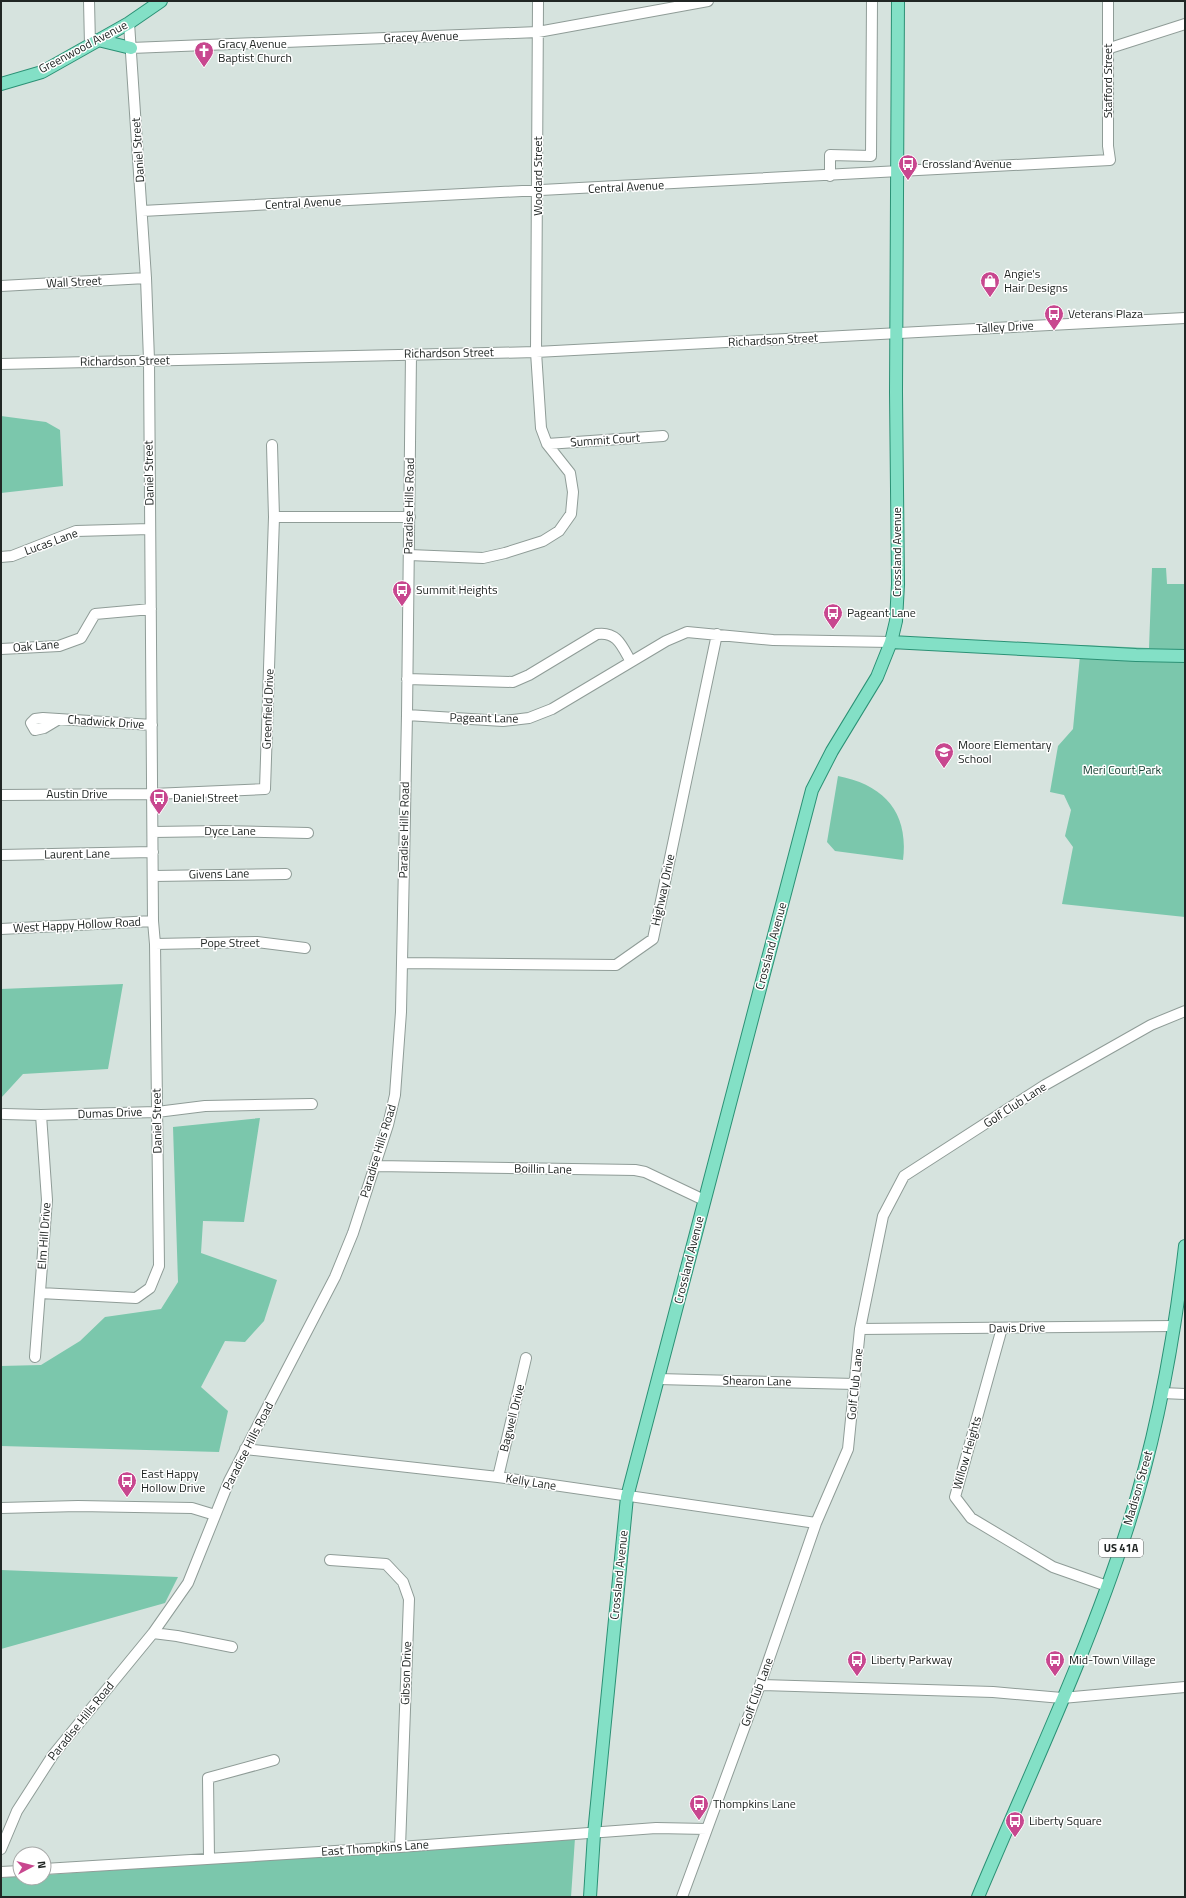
<svg xmlns="http://www.w3.org/2000/svg" width="1186" height="1898" viewBox="0 0 1186 1898" font-family="'Titillium Web',sans-serif">
	<rect width="100%" height="100%" fill="#d6e3de"/>
	<path fill="#7bc7ac" d="M1 416 46 422 60 430 63 486 1 493Z
		M1152 568H1166L1167 584H1185V917L1062 904 1073 847 1065 836 1071 810 1064 795 1050 792 1058 746 1073 729 1081 645 1149 648Z
		M838 776C884 785 909 812 903 860L835 851 827 842Z
		M123 984 108 1069 23 1074 1 1098V989Z
		M260 1118 244 1222 203 1221 201 1253 277 1280 264 1321 245 1342 225 1341 201 1387 228 1411 219 1452 1 1446V1366L41 1365 80 1341 105 1317 161 1309 178 1282 173 1127Z
		M1 1570 178 1577 165 1603 1 1649Z
		M575 1838 571 1897H1V1878L20 1876V1878H44V1875Z"/>
	<g fill="none" stroke-linecap="round" stroke-linejoin="round">
		<g stroke="#8f9c97" stroke-width="12">
			<path id="minor" d="M89 1 90 45
				M131 48 538 32 708 1
				M1110 48 1185 24
				M830 176V155L871 156 872 1
				M142 211 1110 160 1108 146V1
				M1 286 146 278
				M1 364 536 352 1185 318
				M547 444 663 436
				M274 517H410
				M409 555 483 558 505 553 543 541 559 531 571 514 573 492 570 473 547 444 541 428 536 352 538 1
				M1 557 12 556 76 531 150 529
				M1 649 59 646 81 638 95 614 151 609
				M407 679 513 682 529 675 597 634C617 631 622 646 631 662
				M407 715 503 721 529 718 552 709 666 641 687 632 773 640 891 642
				M59 719 44 728 35 730 31 723 35 719 43 718 152 725
				M1 795 153 794 265 789 274 517 272 445
				M153 832 222 831 308 833
				M1 855 153 852
				M153 876 286 874
				M1 929 153 921
				M155 944 257 942 305 948
				M402 963 616 965 653 939 717 634
				M4 1114 41 1115 157 1112 205 1106 312 1104
				M375 1166 635 1170 645 1172 704 1200
				M40 1293 136 1298 150 1288 159 1266 155 944 153 921 149 360 146 278 129 23
				M1002 1328 955 1497 971 1518 1053 1567 1107 1586
				M860 1329 1174 1326
				M35 1357 47 1200 41 1115
				M658 1379 855 1384
				M1162 1393 1185 1394
				M245 1449 498 1477 816 1523
				M498 1477 526 1358
				M1 1508 78 1506 192 1508 215 1515
				M330 1560 386 1564 403 1582 409 1599 400 1847
				M153 1633 177 1636 232 1647
				M760 1685 993 1692 1062 1698 1185 1687
				M1 1849 17 1811 53 1755 153 1633 188 1583 229 1481 335 1277 353 1233 388 1125 395 1095 401 1012 407 715 411 354
				M209 1858 208 1778 274 1760
				M44 1869 400 1847 656 1828 707 1829
				M1 1872 20 1871
				M682 1897 760 1685 816 1523 848 1449 860 1329 883 1216 904 1176 1045 1085 1151 1025 1185 1011"/>
		</g>
		<g stroke="#2b9175" stroke-width="14">
			<path id="major" d="M98 40 131 48
				M1 84 42 72 129 23 161 1
				M891 642 1136 655 1185 656
				M590 1897 594 1834 627 1497 812 790 832 751 877 677 891 642 896 621 898 584 896 392 898 1
				M978 1897C1029 1775 1088 1652 1128 1526 1157 1435 1174 1341 1185 1246"/>
		</g>
		<use href="#minor" stroke="#fff" stroke-width="10"/>
		<use href="#major" stroke="#83e0c6" stroke-width="12"/>
	</g>
	<defs>
		<g id="church-pin" transform="scale(1)"><path d="M0 17L-7.5 6A9.5 9.5 0 1 1 7.5 6Z" fill="#c8478f" stroke="#fff"/><path d="M-1.2-6h2.4v3.5h3.3v2.4h-3.3V6h-2.4V-.1h-3.3v-2.4h3.3Z" fill="#fff"/></g>
		<g id="bus-pin" transform="scale(1)"><path d="M0 17L-7.5 6A9.5 9.5 0 1 1 7.5 6Z" fill="#c8478f" stroke="#fff"/><path d="M-5-6H5V4H4V6H2V4H-2V6H-4V4H-5ZM-3.5-4V0h7V-4ZM-3.5 1.2v1.5H-2V1.2ZM2 1.2v1.5H3.5V1.2Z" fill="#fff"/></g>
		<g id="shop-pin" transform="scale(1)"><path d="M0 17L-7.5 6A9.5 9.5 0 1 1 7.5 6Z" fill="#c8478f" stroke="#fff"/><path d="M-5-2.5h2.3a2.7 3.5 0 0 1 5.4 0H5L5.5 6h-11ZM-1.5-2.5h3a1.5 2.3 0 0 0-3 0Z" fill="#fff"/></g>
		<g id="school-pin" transform="scale(1)"><path d="M0 17L-7.5 6A9.5 9.5 0 1 1 7.5 6Z" fill="#c8478f" stroke="#fff"/><path d="M0-5L7-2L0 1L-7-2ZM-4 1L0 2.5L4 1V4Q0 6-4 4Z" fill="#fff"/></g>
	</defs>
	<g fill-rule="evenodd">
		<use href="#church-pin" x="204" y="51"/>
		<use href="#bus-pin" x="908" y="164"/>
		<use href="#shop-pin" x="990" y="281"/>
		<use href="#bus-pin" x="1054" y="314"/>
		<use href="#bus-pin" x="402" y="590"/>
		<use href="#bus-pin" x="833" y="613"/>
		<use href="#school-pin" x="944" y="752"/>
		<use href="#bus-pin" x="159" y="798"/>
		<use href="#bus-pin" x="127" y="1481"/>
		<use href="#bus-pin" x="857" y="1660"/>
		<use href="#bus-pin" x="1055" y="1660"/>
		<use href="#bus-pin" x="699" y="1804"/>
		<use href="#bus-pin" x="1015" y="1821"/>
	</g>
	<g text-anchor="middle" stroke-width="3" stroke-linejoin="round" paint-order="stroke">
		<rect fill="#fff" stroke="#646766" stroke-width="1" x="1099" y="1539" width="44" height="18" rx="3"/>
		<g font-size="11" font-weight="bold" fill="#212624">
			<text x="1121" y="1552">US 41A</text>
		</g>
		<g font-size="12" fill="#212624" stroke="#fff">
			<text transform="translate(421 37) rotate(-2)" y="4">Gracey Avenue</text>
			<text transform="translate(83 47) rotate(-28)" y="4">Greenwood Avenue</text>
			<text transform="translate(1108 81) rotate(-90)" y="4">Stafford Street</text>
			<text transform="translate(138 150) rotate(-94)" y="4">Daniel Street</text>
			<text transform="translate(538 176) rotate(-90)" y="4">Woodard Street</text>
			<text transform="translate(626 187) rotate(-3)" y="4">Central Avenue</text>
			<text transform="translate(303 203) rotate(-3)" y="4">Central Avenue</text>
			<text transform="translate(74 282) rotate(-3)" y="4">Wall Street</text>
			<text transform="translate(1005 327) rotate(-3)" y="4">Talley Drive</text>
			<text transform="translate(773 340) rotate(-3)" y="4">Richardson Street</text>
			<text transform="translate(449 353) rotate(-1)" y="4">Richardson Street</text>
			<text transform="translate(125 361) rotate(-1)" y="4">Richardson Street</text>
			<text transform="translate(605 440) rotate(-4)" y="4">Summit Court</text>
			<text transform="translate(149 473) rotate(-91)" y="4">Daniel Street</text>
			<text transform="translate(409 506) rotate(-89)" y="4">Paradise Hills Road</text>
			<text transform="translate(51 542) rotate(-20)" y="4">Lucas Lane</text>
			<text transform="translate(897 552) rotate(-90)" y="4">Crossland Avenue</text>
			<text transform="translate(36 646) rotate(-5)" y="4">Oak Lane</text>
			<text transform="translate(268 709) rotate(-88)" y="4">Greenfield Drive</text>
			<text transform="translate(484 718) rotate(1)" y="4">Pageant Lane</text>
			<text transform="translate(106 722) rotate(4)" y="4">Chadwick Drive</text>
			<text x="77" y="798">Austin Drive</text>
			<text transform="translate(404 830) rotate(-89)" y="4">Paradise Hills Road</text>
			<text x="230" y="835">Dyce Lane</text>
			<text transform="translate(77 854) rotate(-1)" y="4">Laurent Lane</text>
			<text transform="translate(219 874) rotate(-1)" y="4">Givens Lane</text>
			<text transform="translate(663 890) rotate(-78)" y="4">Highway Drive</text>
			<text transform="translate(77 925) rotate(-3)" y="4">West Happy Hollow Road</text>
			<text x="230" y="947">Pope Street</text>
			<text transform="translate(771 946) rotate(-75)" y="4">Crossland Avenue</text>
			<text transform="translate(1015 1105) rotate(-33)" y="4">Golf Club Lane</text>
			<text transform="translate(110 1113) rotate(-2)" y="4">Dumas Drive</text>
			<text transform="translate(157 1121) rotate(-91)" y="4">Daniel Street</text>
			<text transform="translate(378 1151) rotate(-73)" y="4">Paradise Hills Road</text>
			<text transform="translate(543 1169) rotate(1)" y="4">Boillin Lane</text>
			<text transform="translate(44 1236) rotate(-86)" y="4">Elm Hill Drive</text>
			<text transform="translate(689 1260) rotate(-76)" y="4">Crossland Avenue</text>
			<text transform="translate(1017 1328) rotate(-1)" y="4">Davis Drive</text>
			<text transform="translate(757 1381) rotate(1)" y="4">Shearon Lane</text>
			<text transform="translate(855 1384) rotate(-84)" y="4">Golf Club Lane</text>
			<text transform="translate(512 1418) rotate(-76)" y="4">Bagwell Drive</text>
			<text transform="translate(248 1446) rotate(-63)" y="4">Paradise Hills Road</text>
			<text transform="translate(967 1453) rotate(-74)" y="4">Willow Heights</text>
			<text transform="translate(531 1482) rotate(9)" y="4">Kelly Lane</text>
			<text transform="translate(1138 1488) rotate(-74)" y="4">Madison Street</text>
			<text transform="translate(619 1575) rotate(-84)" y="4">Crossland Avenue</text>
			<text transform="translate(406 1673) rotate(-88)" y="4">Gibson Drive</text>
			<text transform="translate(757 1692) rotate(-70)" y="4">Golf Club Lane</text>
			<text transform="translate(81 1721) rotate(-51)" y="4">Paradise Hills Road</text>
			<text transform="translate(375 1848) rotate(-4)" y="4">East Thompkins Lane</text>
		</g>
		<g font-size="12" fill="#212624" stroke="#fff" text-anchor="start">
			<text x="218" y="48">Gracy Avenue<tspan x="218" dy="14">Baptist Church</tspan></text>
			<text x="922" y="168">Crossland Avenue</text>
			<text x="1004" y="278">Angie's<tspan x="1004" dy="14">Hair Designs</tspan></text>
			<text x="1068" y="318">Veterans Plaza</text>
			<text x="416" y="594">Summit Heights</text>
			<text x="847" y="617">Pageant Lane</text>
			<text x="958" y="749">Moore Elementary<tspan x="958" dy="14">School</tspan></text>
			<text x="173" y="802">Daniel Street</text>
			<text x="141" y="1478">East Happy<tspan x="141" dy="14">Hollow Drive</tspan></text>
			<text x="871" y="1664">Liberty Parkway</text>
			<text x="1069" y="1664">Mid-Town Village</text>
			<text x="713" y="1808">Thompkins Lane</text>
			<text x="1029" y="1825">Liberty Square</text>
		</g>
		<g font-size="12" fill="#174133" stroke="#fff">
			<text x="1122" y="774">Meri Court Park</text>
		</g>
	</g>
	<rect width="1186" height="1898" fill="none" stroke="#212624" stroke-width="4"/>
	<g transform="translate(32 1866) rotate(83)"><circle r="19" fill="#ffffff" stroke="#a6a8a7"/>
	<path d="M0-3L7 15L0 10L-7 15Z" fill="#c8478f"/>
	<text y="-6" font-size="11" font-weight="bold" text-anchor="middle" fill="#212624">N</text>
	</g>
</svg>
